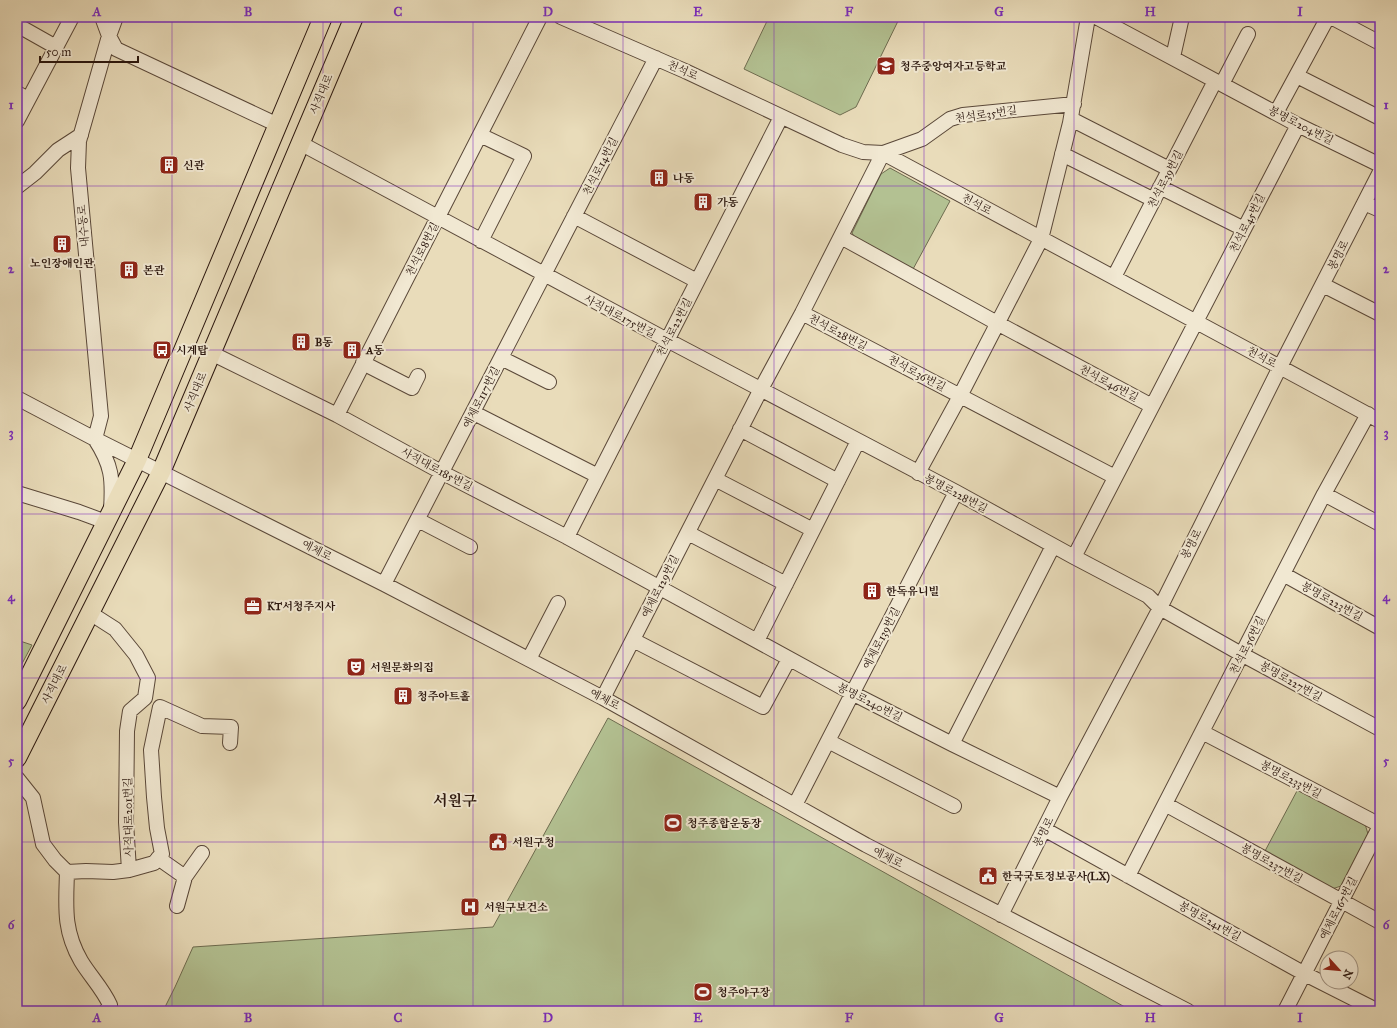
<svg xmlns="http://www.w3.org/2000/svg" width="1397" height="1028" viewBox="0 0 1397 1028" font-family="'IM FELL Great Primer','Noto Serif KR',serif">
	<rect width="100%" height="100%" fill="#e9dcba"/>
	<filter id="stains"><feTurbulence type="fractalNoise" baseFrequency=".005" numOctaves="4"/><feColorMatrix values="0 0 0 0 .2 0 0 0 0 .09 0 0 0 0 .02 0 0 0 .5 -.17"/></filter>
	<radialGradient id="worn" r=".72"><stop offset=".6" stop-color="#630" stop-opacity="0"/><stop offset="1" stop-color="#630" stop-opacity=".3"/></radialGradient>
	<path fill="#b3c192" stroke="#6e6c50" d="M769 17H900L856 107 840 115 744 69Z
		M890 168 950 201 912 271 858 242 852 233 881 174Z
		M17 640 32 645 17 673Z
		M608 718 1132 1011H163L175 987 193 947 493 927Z
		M1298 789 1365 824 1368 834 1341 886 1332 889 1265 851Z"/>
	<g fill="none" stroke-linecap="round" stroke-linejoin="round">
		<g stroke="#5a4839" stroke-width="16">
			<path id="minor" d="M102 17 109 36 116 49 278 125
				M561 17 685 71 842 145 863 152 883 153 1380 421
				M1096 17 1298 125 1380 165
				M1331 17 1380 43
				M17 25 56 47
				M1173 57 1182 17
				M1297 76 1380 118
				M1222 84 1248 34
				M17 93 28 99
				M1276 113 1328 17
				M1071 119 1169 169
				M17 121 72 17
				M480 135 524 156 481 241
				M300 143 667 340 956 492 1074 557 1148 596 1160 608 1243 655 1380 729
				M1062 154 1154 200
				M17 187 35 173 58 150 81 135
				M1160 187 1244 229
				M1364 203 1380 210
				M574 216 697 281
				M841 237 997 323 1152 406
				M1114 277 1215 81
				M1323 285 1380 314
				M802 313 1115 477
				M211 353 337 415 443 473 567 537 852 693 952 744 1060 797
				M501 358 549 382
				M363 363 412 388 418 376
				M17 398 95 439 384 584 603 698 866 845 1188 1011
				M474 413 598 476
				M337 415 540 17
				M740 429 838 481
				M95 439 101 416 78 168 79 141 109 36 116 17
				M95 439C112 465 113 479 111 509
				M918 473 960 396 1041 239 1070 123 1088 17
				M715 479 813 530
				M17 493 79 512 106 522
				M1324 494 1380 524
				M418 520 470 547
				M688 533 786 584
				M567 537 781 117
				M1074 557 1298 125
				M1283 574 1380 628
				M384 584C476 409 565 233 656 58
				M90 613 115 629 136 655 148 678 145 698 130 711 127 731 126 822 129 870
				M633 640 763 707 789 659
				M757 641 858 441
				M529 659 558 603
				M603 698 761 389 802 313 883 153 922 139 950 119 963 115 1074 104
				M1202 732 1380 825
				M828 741 954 806
				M952 744 1053 546
				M17 778 33 798 43 844 55 860 67 872C66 906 63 930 81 961 90 976 103 989 110 1005L106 1011
				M1165 804 1380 922
				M795 805 956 492
				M1044 829 1305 974 1378 1011
				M158 858 185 877 202 853
				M67 872 86 871 113 872 129 870 154 863 162 854 157 828 154 797 151 750 160 707 202 726 231 727 230 743
				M1128 876 1324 494 1368 414
				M177 906 185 877
				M1001 915 1060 797 1160 608 1280 367 1380 172
				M1285 1011 1380 826"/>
		</g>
		<g stroke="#2a160e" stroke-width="20">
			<path id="major" d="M17 701 137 460 323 17
				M17 758 161 472 354 17"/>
		</g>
		<use href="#minor" stroke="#f1e8d2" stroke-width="14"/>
		<use href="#major" stroke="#e9dcba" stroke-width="18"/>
	</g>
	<path fill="none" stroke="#7b2cbf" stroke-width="1" stroke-opacity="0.55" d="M172 17V1011M323 17V1011M473 17V1011M623 17V1011M774 17V1011M924 17V1011M1074 17V1011M1225 17V1011M17 186H1380M17 350H1380M17 514H1380M17 678H1380M17 842H1380"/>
	<defs>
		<g id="school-square" transform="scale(1)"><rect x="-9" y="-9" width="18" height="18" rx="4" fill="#8f2418" stroke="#f1e8d2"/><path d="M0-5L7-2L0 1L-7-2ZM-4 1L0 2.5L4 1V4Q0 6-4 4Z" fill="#fff"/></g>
		<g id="building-square" transform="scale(1)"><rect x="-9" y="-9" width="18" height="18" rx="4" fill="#8f2418" stroke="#f1e8d2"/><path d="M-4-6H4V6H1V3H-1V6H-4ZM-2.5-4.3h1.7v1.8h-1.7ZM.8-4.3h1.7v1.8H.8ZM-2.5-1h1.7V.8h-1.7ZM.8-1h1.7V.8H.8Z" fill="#fff"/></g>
		<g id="bus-square" transform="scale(1)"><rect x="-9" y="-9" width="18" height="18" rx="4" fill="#8f2418" stroke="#f1e8d2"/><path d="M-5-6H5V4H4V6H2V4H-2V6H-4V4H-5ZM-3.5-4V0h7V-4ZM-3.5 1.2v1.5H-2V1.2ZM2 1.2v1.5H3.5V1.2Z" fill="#fff"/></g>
		<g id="office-square" transform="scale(1)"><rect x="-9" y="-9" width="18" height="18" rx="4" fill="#8f2418" stroke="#f1e8d2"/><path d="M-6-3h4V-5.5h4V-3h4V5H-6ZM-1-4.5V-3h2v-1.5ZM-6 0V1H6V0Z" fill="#fff"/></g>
		<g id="theatre-square" transform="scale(1)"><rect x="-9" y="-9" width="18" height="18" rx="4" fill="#8f2418" stroke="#f1e8d2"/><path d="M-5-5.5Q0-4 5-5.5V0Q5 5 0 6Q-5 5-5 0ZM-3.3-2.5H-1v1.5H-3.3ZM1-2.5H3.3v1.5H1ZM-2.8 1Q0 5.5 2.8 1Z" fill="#fff"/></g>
		<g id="stadium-square" transform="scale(1)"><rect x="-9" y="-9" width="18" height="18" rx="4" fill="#8f2418" stroke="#f1e8d2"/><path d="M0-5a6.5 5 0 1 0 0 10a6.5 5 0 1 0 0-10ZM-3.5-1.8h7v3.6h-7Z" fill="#fff"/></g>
		<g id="civic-square" transform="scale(1)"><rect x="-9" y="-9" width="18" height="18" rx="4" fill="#8f2418" stroke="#f1e8d2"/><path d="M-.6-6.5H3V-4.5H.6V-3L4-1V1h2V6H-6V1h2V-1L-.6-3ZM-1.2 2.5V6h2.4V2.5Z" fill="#fff"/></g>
		<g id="hospital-square" transform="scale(1)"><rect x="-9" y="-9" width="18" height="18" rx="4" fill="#8f2418" stroke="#f1e8d2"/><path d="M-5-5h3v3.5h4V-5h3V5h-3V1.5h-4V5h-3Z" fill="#fff"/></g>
	</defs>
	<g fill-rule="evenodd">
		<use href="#school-square" x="886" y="66"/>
		<use href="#building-square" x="169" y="165"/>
		<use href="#building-square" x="659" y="178"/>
		<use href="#building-square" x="703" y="202"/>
		<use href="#building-square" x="62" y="244"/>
		<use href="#building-square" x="129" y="270"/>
		<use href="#building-square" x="301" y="342"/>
		<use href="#bus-square" x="162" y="350"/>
		<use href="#building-square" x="352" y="350"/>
		<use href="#building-square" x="872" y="591"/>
		<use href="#office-square" x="253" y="606"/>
		<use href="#theatre-square" x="356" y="667"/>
		<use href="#building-square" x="403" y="696"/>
		<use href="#stadium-square" x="673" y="823"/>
		<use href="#civic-square" x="498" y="842"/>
		<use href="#civic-square" x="988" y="876"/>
		<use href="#hospital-square" x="470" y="907"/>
		<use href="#stadium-square" x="703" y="992"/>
	</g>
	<g text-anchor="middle" stroke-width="4" stroke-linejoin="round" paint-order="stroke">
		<g font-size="11" font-weight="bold" fill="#2a160e" stroke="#f1e8d2" text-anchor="start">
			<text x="900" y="70">청주중앙여자고등학교</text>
			<text x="183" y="169">신관</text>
			<text x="673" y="182">나동</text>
			<text x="717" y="206">가동</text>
			<text x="62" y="267" text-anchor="middle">노인장애인관</text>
			<text x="143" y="274">본관</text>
			<text x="315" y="346">B동</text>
			<text x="176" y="354">시계탑</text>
			<text x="366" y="354">A동</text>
			<text x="886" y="595">한독유니빌</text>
			<text x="267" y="610">KT서청주지사</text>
			<text x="370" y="671">서원문화의집</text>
			<text x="417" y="700">청주아트홀</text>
			<text x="687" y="827">청주종합운동장</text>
			<text x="512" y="846">서원구청</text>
			<text x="1002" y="880">한국국토정보공사(LX)</text>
			<text x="484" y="911">서원구보건소</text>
			<text x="717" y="996">청주야구장</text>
		</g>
		<g font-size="11" fill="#2a160e" stroke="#f1e8d2">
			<text transform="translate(683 70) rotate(24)" y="4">천석로</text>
			<text transform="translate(321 94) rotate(-67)" y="4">사직대로</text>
			<text transform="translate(986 114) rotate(-8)" y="4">천석로35번길</text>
			<text transform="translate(1301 125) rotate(27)" y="4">봉명로204번길</text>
			<text transform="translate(600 166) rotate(-63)" y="4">천석로14번길</text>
			<text transform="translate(1165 179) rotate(-63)" y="4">천석로39번길</text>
			<text transform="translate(977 204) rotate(28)" y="4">천석로</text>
			<text transform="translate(1247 223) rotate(-63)" y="4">천석로45번길</text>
			<text transform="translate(83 226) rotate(-95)" y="4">내수동로</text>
			<text transform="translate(422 249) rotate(-63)" y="4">천석로8번길</text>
			<text transform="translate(1338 255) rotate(-63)" y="4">봉명로</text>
			<text transform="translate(620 316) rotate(28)" y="4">사직대로175번길</text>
			<text transform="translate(674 327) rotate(-63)" y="4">천석로22번길</text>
			<text transform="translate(838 332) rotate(28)" y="4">천석로28번길</text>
			<text transform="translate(1262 357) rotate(28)" y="4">천석로</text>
			<text transform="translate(917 373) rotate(28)" y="4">천석로36번길</text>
			<text transform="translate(1109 383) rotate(28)" y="4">천석로46번길</text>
			<text transform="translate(195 392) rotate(-67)" y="4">사직대로</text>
			<text transform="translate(481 397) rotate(-63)" y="4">예체로117번길</text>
			<text transform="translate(437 469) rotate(28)" y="4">사직대로185번길</text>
			<text transform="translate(956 493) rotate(28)" y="4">봉명로228번길</text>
			<text transform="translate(1191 544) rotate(-63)" y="4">봉명로</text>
			<text transform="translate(317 550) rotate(27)" y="4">예체로</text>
			<text transform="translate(660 586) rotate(-63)" y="4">예체로129번길</text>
			<text transform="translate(1332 601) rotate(29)" y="4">봉명로223번길</text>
			<text transform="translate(881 638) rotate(-63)" y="4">예체로139번길</text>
			<text transform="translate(1247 645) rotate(-63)" y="4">천석로56번길</text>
			<text transform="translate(1291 681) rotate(29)" y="4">봉명로227번길</text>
			<text transform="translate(54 684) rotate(-63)" y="4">사직대로</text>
			<text transform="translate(605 699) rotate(28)" y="4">예체로</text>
			<text transform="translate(870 702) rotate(27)" y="4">봉명로240번길</text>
			<text transform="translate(1291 779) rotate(28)" y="4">봉명로233번길</text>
			<text transform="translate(128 817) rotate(-91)" y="4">사직대로201번길</text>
			<text transform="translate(1043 832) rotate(-63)" y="4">봉명로</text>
			<text transform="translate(888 857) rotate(27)" y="4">예체로</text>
			<text transform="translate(1272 863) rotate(29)" y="4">봉명로237번길</text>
			<text transform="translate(1338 908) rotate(-63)" y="4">예체로167번길</text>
			<text transform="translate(1210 921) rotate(29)" y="4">봉명로241번길</text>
		</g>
		<g font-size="15" font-weight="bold" fill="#2a160e" stroke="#f1e8d2">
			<text x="455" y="806">서원구</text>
		</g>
	</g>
	<rect width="1397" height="1028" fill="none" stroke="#e9dcba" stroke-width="44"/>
	<g transform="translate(1339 970) rotate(117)"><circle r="19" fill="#f1e8d2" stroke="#a19484"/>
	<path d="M0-3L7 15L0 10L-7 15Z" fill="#8f2418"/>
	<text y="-6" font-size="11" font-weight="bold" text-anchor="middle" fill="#2a160e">N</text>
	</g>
	<path d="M40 56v6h98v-6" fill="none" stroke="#2a160e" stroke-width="2"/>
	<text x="46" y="56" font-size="12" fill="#2a160e" stroke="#f1e8d2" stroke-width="3" paint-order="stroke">50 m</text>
	<rect x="22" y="22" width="1353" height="984" fill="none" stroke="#7b2cbf" stroke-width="1.5"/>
	<g font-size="13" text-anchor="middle" font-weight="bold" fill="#7b2cbf">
		<text x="97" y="16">A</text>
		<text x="248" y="16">B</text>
		<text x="398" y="16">C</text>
		<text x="548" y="16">D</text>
		<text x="698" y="16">E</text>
		<text x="849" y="16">F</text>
		<text x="999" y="16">G</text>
		<text x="1150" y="16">H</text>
		<text x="1300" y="16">I</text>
		<text x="11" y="109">1</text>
		<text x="1386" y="109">1</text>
		<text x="11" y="273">2</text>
		<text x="1386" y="273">2</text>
		<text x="11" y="437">3</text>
		<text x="1386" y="437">3</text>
		<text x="11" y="601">4</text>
		<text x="1386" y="601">4</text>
		<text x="11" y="765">5</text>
		<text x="1386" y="765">5</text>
		<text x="11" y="929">6</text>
		<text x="1386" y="929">6</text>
		<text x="97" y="1022">A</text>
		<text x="248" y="1022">B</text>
		<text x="398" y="1022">C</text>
		<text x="548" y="1022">D</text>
		<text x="698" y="1022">E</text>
		<text x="849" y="1022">F</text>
		<text x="999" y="1022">G</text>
		<text x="1150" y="1022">H</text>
		<text x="1300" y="1022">I</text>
	</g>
	<rect width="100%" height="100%" filter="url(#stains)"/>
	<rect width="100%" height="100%" fill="url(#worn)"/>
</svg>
